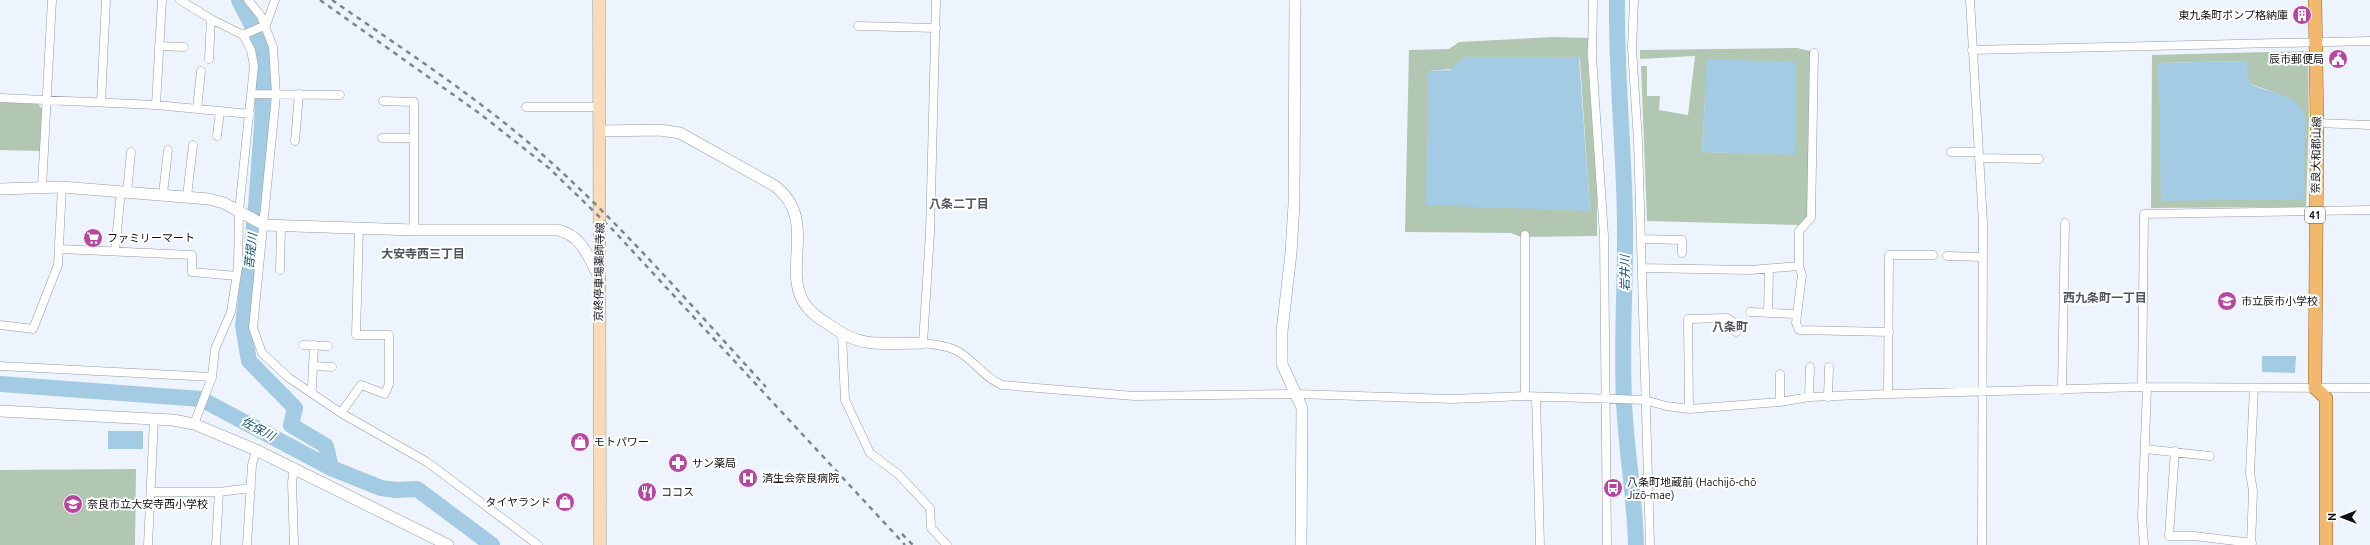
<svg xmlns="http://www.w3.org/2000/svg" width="2370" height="545" viewBox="0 0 2370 545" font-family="Ubuntu,'Noto Sans JP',sans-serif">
	<rect width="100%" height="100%" fill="#eef4fd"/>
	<path fill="#b2c7b2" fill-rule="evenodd" d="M1554 37 1590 38 1587 51 1597 186V236L1521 237 1511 233 1405 232 1409 50 1449 49 1459 42ZM1579 57 1580 61 1590 211 1429 71Z
		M1797 48 1810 51 1807 217 1800 225 1647 221 1641 66H1647V96H1660L1659 110 1688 115 1695 56 1640 59V50ZM1705 100 1795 154 1702 152Z
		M2308 51 2309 120 2306 207 2151 208 2152 55ZM2247 61V77L2251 84 2294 100 2158 63Z
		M0 102 38 104 42 109 40 151 0 150Z
		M136 469 135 545H0V470Z"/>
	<path fill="#a4cbe4" d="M1464 57H1579L1590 211 1426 205 1428 71 1450 70Z
		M1707 59 1796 62 1795 155 1702 152Z
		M2247 61V77L2251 84C2270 95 2301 92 2305 120L2303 199 2161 201 2158 63Z
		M2262 356H2296L2295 373 2262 372Z
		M108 431H143V449H108Z"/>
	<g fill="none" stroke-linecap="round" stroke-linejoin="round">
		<path stroke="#a4cbe4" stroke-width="16" d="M239 0 257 35 264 60 262 125 256 207 243 326 249 361 295 408 291 425 326 446 331 468
			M1617 0C1616 74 1624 147 1625 221 1626 287 1620 353 1625 418 1628 461 1635 502 1636 545
			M0 384 201 399 331 468 381 488 396 490 417 489 492 545"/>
		<g stroke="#949aa2" stroke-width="9">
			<path id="minor" d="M180 0 211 19 243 35 251 50 254 66 239 211 238 267 231 312 215 349 212 377 194 424
				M248 0 261 16 273 47 276 95 253 328 262 353 289 378 341 413 427 462 538 545
				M936 0 930 233 923 343C936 345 951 346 962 354 977 364 985 378 1002 385L1134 396 1296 394 1452 399 1525 396 1645 400 1666 406 1689 409 1780 402 1809 397 1888 394 2142 387 2370 388
				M1593 0 1592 56 1604 236 1607 545
				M1634 0 1632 48 1638 141 1650 545
				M1970 0 1983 223 1982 545
				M858 26 936 28
				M243 35 266 25 275 0
				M159 46 184 47
				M1972 50 2370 41
				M1814 53 1811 218 1799 231V266L1802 275 1796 323 1799 330 1889 332
				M209 59 211 19
				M252 94 340 95
				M0 98 156 105 250 114
				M383 101 414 102V230
				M101 102 106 0
				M156 105 162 0
				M526 107H600
				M197 109 201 71
				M2317 123 2370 125
				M217 136 220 111
				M382 138H414
				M295 141 299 94
				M1951 152H1978
				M1979 158 2039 159
				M42 187 52 0
				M127 192 131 152
				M163 194 168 150
				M187 196 193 145
				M1641 239 1682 240V253
				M60 249 192 255V272L236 276
				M115 251 121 191
				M1947 256 1983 257
				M1642 268 1750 270 1799 266
				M280 270 281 226
				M1750 312 1795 314
				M1768 313 1769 269
				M0 325 33 329 58 265 62 187
				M842 334 845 400 870 453 898 474 930 508 931 528 947 545
				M303 345 328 346
				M0 366 212 377
				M313 366 332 367
				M1780 374V402
				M2142 387 2144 214 2370 210
				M2062 390 2065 223
				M309 391 312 387 314 345
				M1888 394 1889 255H1933
				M1525 396V235
				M1536 397 1540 545
				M1809 397 1810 367
				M1828 397 1829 367
				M1689 409 1688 319 1727 318 1736 324V332
				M341 413 361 385 385 394 389 384V335H356L359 228
				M2145 449 2210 456
				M2175 451 2169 536H2194L2252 543
				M151 492H219L251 488
				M148 545 154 419
				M216 545 219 492
				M247 545 252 465 256 450
				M294 545 292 482 294 469
				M2144 545 2142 518 2147 388
				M2251 545 2253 491 2250 473 2254 388"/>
		</g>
		<g stroke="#949aa2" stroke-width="12">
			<path id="tertiary" d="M1295 0 1294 204 1291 253 1282 331V364L1302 408 1301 545
				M600 131 660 130 680 133 775 186C820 221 779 272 807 307 812 314 820 319 828 324 839 332 852 340 866 342 884 345 905 343 923 343
				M0 189 62 187 209 199 224 203 264 225 414 230H558C582 236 588 256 598 275
				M0 411 173 420 194 424 256 450 448 545"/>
		</g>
		<g stroke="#949aa2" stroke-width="13">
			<path id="secondary" d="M599 0 600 545"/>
		</g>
		<g stroke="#9e6110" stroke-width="14">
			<path id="primary" d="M2315 0 2317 123 2315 388 2326 398V545"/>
		</g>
		<use href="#minor" stroke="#fff" stroke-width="8"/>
		<use href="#tertiary" stroke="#fff" stroke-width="11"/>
		<use href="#secondary" stroke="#f9dcb7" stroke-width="12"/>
		<use href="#primary" stroke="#f2b96e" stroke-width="13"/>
		<path stroke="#80848b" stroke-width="2.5" stroke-dasharray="5 5" stroke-linecap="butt" d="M320 0 479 113 549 168 613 230 905 545
			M332 0C407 52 485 102 553 164 629 233 697 312 766 387
			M902 534 913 545"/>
	</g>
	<defs>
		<g id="building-disc" transform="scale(1)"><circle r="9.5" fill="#b8459f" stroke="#fff"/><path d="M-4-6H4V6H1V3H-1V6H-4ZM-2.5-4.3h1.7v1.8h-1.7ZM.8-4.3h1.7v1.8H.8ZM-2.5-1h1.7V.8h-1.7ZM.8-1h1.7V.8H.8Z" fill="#fff"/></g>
		<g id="civic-disc" transform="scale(1)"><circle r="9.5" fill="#b8459f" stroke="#fff"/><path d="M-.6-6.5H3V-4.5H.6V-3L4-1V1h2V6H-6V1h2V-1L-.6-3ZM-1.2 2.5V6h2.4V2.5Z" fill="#fff"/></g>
		<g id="supermarket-disc" transform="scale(1)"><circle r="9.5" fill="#b8459f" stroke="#fff"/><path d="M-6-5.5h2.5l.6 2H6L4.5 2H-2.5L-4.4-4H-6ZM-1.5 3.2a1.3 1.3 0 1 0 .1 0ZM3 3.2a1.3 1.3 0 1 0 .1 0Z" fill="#fff"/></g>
		<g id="school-disc" transform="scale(1)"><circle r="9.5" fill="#b8459f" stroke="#fff"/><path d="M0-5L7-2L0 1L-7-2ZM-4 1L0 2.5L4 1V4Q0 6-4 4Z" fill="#fff"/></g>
		<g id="shop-disc" transform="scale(1)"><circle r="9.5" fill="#b8459f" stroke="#fff"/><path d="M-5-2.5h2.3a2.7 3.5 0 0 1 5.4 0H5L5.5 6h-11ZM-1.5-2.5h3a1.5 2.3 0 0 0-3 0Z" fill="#fff"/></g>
		<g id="pharmacy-disc" transform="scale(1)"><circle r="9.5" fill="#b8459f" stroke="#fff"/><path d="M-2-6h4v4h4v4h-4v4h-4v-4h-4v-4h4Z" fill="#fff"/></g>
		<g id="hospital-disc" transform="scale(1)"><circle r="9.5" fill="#b8459f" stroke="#fff"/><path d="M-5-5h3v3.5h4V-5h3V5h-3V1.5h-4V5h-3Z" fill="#fff"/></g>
		<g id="bus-disc" transform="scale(1)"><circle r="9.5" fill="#b8459f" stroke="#fff"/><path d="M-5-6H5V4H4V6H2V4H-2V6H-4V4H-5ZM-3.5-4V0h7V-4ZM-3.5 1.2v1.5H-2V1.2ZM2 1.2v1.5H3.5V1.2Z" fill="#fff"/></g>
		<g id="restaurant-disc" transform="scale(1)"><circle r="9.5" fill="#b8459f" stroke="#fff"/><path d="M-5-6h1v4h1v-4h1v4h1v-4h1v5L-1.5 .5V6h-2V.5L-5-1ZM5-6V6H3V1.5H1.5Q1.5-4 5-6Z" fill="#fff"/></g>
	</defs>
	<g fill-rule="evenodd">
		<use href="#building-disc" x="2302" y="15"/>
		<use href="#civic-disc" x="2338" y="59"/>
		<use href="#supermarket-disc" x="93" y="238"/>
		<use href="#school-disc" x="2227" y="301"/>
		<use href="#shop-disc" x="580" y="442"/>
		<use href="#pharmacy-disc" x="678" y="463"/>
		<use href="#hospital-disc" x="748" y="478"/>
		<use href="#bus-disc" x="1613" y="488"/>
		<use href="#restaurant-disc" x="647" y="492"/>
		<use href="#shop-disc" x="565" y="502"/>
		<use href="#school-disc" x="73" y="504"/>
	</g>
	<g text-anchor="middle" stroke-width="4" stroke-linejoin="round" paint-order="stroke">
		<rect fill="#fff" stroke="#58595b" stroke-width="1" x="2305" y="207" width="20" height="16" rx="3"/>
		<g font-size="10" font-weight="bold" fill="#101215">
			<text x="2315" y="219">41</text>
		</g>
		<g font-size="11" fill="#101215" stroke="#fff" text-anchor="start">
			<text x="2288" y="19" text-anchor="end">東九条町ポンプ格納庫</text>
			<text x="2324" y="63" text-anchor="end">辰市郵便局</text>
			<text x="107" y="242">ファミリーマート</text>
			<text x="2241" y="305">市立辰市小学校</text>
			<text x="594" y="446">モトパワー</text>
			<text x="692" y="467">サン薬局</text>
			<text x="762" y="482">済生会奈良病院</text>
			<text x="1627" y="486">八条町地蔵前 (Hachijō-chō<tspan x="1627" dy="13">Jizō-mae)</tspan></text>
			<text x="661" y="496">ココス</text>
			<text x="551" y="506" text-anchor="end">タイヤランド</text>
			<text x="87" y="508">奈良市立大安寺西小学校</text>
		</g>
		<g font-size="11" fill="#101215" stroke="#fff">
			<text transform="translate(2316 155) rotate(-89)" y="4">奈良大和郡山線</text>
			<text transform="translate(599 272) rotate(-89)" y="4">京終停車場薬師寺線</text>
		</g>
		<g font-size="12" font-weight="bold" fill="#51565e" stroke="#fff">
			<text x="959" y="208">八条二丁目</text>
			<text x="423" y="258">大安寺西三丁目</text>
			<text x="2105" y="302">西九条町一丁目</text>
			<text x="1730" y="331">八条町</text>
		</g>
		<g font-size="12" font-style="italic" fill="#155679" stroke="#fff">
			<text transform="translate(251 251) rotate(-84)" y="4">菩提川</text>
			<text transform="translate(1625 273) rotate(-90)" y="4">岩井川</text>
			<text transform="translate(258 429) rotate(28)" y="4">佐保川</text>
		</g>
	</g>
	<g transform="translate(2342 517) rotate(270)" stroke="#ffffff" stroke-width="3" paint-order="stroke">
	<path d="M0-3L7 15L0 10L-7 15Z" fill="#101215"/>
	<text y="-6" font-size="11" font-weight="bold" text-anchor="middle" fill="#101215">N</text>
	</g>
</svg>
